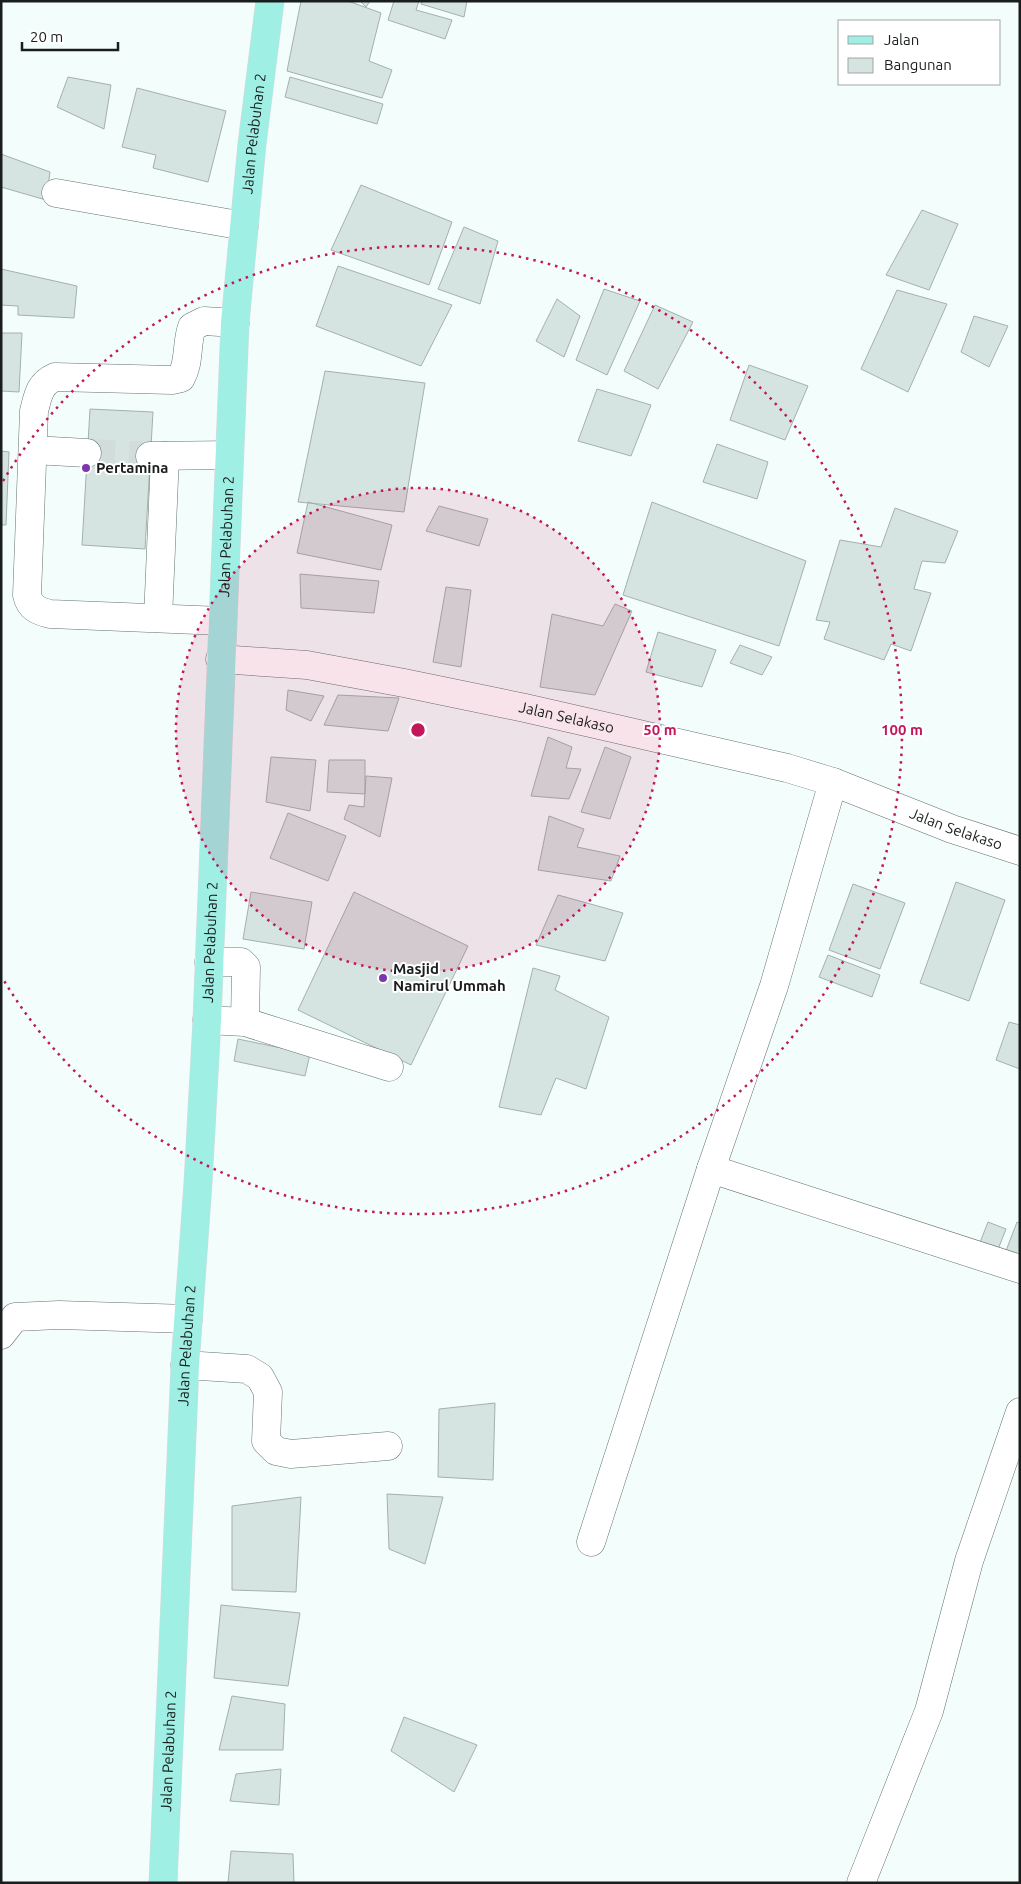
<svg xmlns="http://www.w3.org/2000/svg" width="1021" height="1884" viewBox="0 0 1021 1884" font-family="Ubuntu,sans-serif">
	<rect width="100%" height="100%" fill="#f3fefc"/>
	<path fill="#d5e3e1" stroke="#a3b1ae" d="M301 1H348L381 13 369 61 392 70 382 98 287 71Z
		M360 1H370L366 7Z
		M394 1H419L416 10 452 20 445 39 388 20Z
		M422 1H467L464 17 421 4Z
		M68 77 111 85 104 129 57 107Z
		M290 77 383 104 377 124 285 97Z
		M137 88 226 111 208 182 153 168 156 155 122 147Z
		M1 154 50 172 46 200 1 187Z
		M361 185 452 222 429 285 331 250Z
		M922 210 958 224 929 290 886 275Z
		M464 227 498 241 480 304 438 289Z
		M338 266 452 305 421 366 316 326Z
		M1 269 77 286 74 318 18 315V306L1 305Z
		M604 289 640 301 607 375 576 360Z
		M897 290 947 304 908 392 861 369Z
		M557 299 580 316 564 357 536 341Z
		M655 305 693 322 658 389 624 371Z
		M974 316 1008 326 989 367 961 352Z
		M1 333H22L19 392 1 391Z
		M749 365 808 386 785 440 730 420Z
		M325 371 425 383 404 512 298 502Z
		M597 389 651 405 631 456 578 441Z
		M90 409 153 412 145 549 82 545Z
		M717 444 768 462 757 499 703 482Z
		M1 451 9 452 6 525H1Z
		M308 502 392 525 381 570 297 553Z
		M652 502 806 561 779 646 623 595Z
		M439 506 488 519 479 546 426 531Z
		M895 508 958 531 945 563 922 561 914 589 931 593 911 651 891 644 884 660 824 639 830 622 816 620 840 540 881 547Z
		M300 574 379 581 374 613 301 608Z
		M446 587 471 590 461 667 433 662Z
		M615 604 632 611 595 695 540 687 552 614 603 626Z
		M658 632 716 650 702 687 646 672Z
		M740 645 772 657 762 675 730 663Z
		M288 690 324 696 311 721 286 710Z
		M338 695 399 698 388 731 324 725Z
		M548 737 572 747 566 768 581 769 569 799 531 796Z
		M605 747 631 757 610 819 581 812Z
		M271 757 316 760 310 811 266 802Z
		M329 760H365V794L327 792Z
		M366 776 392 778 380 837 344 819 349 805 364 807Z
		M288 813 346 836 328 881 270 858Z
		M549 816 584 829 577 847 620 856 611 881 538 870Z
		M956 882 1005 900 969 1001 920 983Z
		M853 884 905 903 880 969 829 950Z
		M251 892 312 902 304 949 243 939Z
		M354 892 468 946 411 1065 298 1010Z
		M558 895 623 913 605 961 536 945Z
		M828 955 880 975 872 997 819 977Z
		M533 968 560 976 555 990 609 1017 586 1089 556 1078 541 1115 499 1107Z
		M1009 1022 1020 1025V1069L996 1060Z
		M238 1039 310 1054 305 1076 234 1061Z
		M988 1222 1006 1229 997 1252 979 1245Z
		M1017 1222 1020 1223V1262L1004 1256Z
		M495 1403 493 1480 438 1477 439 1409Z
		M387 1494 443 1497 425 1564 389 1549Z
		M301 1497 296 1592 232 1590V1506Z
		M221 1605 300 1613 288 1686 214 1678Z
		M232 1696 285 1704 283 1750H219Z
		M404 1717 477 1745 454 1792 391 1751Z
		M281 1769 279 1805 230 1801 236 1774Z
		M231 1851 293 1854 294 1883H303H228Z"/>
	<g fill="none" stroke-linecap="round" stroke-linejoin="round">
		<path stroke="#d2dcdb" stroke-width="28" stroke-dasharray="28 14" stroke-linecap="butt" d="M87 453 150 456"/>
		<g stroke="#657270" stroke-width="29">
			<g id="minor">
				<path d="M56 193 244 226"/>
				<path d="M33 450 87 453"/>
				<path d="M150 456 229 455"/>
				<path d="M158 618 165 456"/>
				<path d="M222 621 50 614C38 611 30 608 27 595L34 411C38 396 39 384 55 377L172 380 181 378C190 362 186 343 192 327L204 321 235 323"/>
				<path id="s1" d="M220 659 307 665 404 683 525 708 787 768 833 782 952 829 1020 851"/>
				<path d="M209 962H241L246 967 245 1022"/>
				<path d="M207 1020 245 1022 389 1067"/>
				<path d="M711 1169 1020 1269"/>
				<path d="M1 1335 15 1317 59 1315 188 1319"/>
				<path d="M185 1365 247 1369 260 1377 268 1392 266 1441 276 1451 291 1454 388 1446"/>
				<path d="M591 1542 711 1169 774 986 833 782"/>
				<path d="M861 1883 929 1711 969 1561 1020 1412"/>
			</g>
		</g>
		<g stroke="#dadbdb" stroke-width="29">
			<g id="major">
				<path id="s2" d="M163 1883 185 1365 198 1183 207 1020 235 323 252 144 270 1"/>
			</g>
		</g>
		<use href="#minor" stroke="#fff" stroke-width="28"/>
		<use href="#major" stroke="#a0efe5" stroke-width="28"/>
	</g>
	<circle cx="418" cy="730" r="242" fill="#c2185b" fill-opacity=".12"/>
	<g fill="none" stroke="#c2185b" stroke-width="2.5" stroke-dasharray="2.5 5">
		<circle cx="418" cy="730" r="242"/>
		<path d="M3 481A484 484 0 1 1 3 979"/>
	</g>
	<g fill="#7b37ab" stroke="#fff" stroke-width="2">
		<circle cx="86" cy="468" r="5"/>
		<circle cx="383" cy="978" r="5"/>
	</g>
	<g text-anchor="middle" stroke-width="4" stroke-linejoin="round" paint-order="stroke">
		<g font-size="15" fill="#191e1d" stroke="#fff">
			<text dy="5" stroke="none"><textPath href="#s2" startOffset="1752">Jalan Pelabuhan 2</textPath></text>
			<text dy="5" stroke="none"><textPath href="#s2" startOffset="1348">Jalan Pelabuhan 2</textPath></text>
			<text dy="5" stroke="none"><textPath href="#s1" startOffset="352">Jalan Selakaso</textPath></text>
			<text dy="5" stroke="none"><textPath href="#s1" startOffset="758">Jalan Selakaso</textPath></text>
			<text dy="5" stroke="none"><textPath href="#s2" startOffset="942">Jalan Pelabuhan 2</textPath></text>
			<text dy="5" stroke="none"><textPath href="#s2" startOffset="538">Jalan Pelabuhan 2</textPath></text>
			<text dy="5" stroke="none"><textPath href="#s2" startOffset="132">Jalan Pelabuhan 2</textPath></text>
		</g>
		<g font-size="15" font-weight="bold" fill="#191e1d" stroke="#fff" text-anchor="start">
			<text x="96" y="473">Pertamina</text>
			<text x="393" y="974">Masjid<tspan x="393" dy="17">Namirul Ummah</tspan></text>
		</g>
	</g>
	<circle cx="418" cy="730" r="8" fill="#c2185b" stroke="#fff" stroke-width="2.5"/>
	<g font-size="15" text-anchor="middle" font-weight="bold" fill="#c2185b" stroke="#fff" stroke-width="4" stroke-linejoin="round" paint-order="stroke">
		<text x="660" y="735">50 m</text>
		<text x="902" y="735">100 m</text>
	</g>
	<rect width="1021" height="1884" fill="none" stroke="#191e1d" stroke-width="5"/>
	<rect x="838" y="20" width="162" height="65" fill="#ffffff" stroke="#a3a5a5"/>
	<rect x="848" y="36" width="25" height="8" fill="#a0efe5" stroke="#a3a5a5"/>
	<text x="884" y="45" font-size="15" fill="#191e1d">Jalan</text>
	<rect x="848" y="58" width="25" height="15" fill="#d5e3e1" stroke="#a3a5a5"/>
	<text x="884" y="70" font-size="15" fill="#191e1d">Bangunan</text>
	<path d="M22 42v8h96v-8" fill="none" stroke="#191e1d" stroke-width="2.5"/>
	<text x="30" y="42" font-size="15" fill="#191e1d" stroke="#ffffff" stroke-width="4" paint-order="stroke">20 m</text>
</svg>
